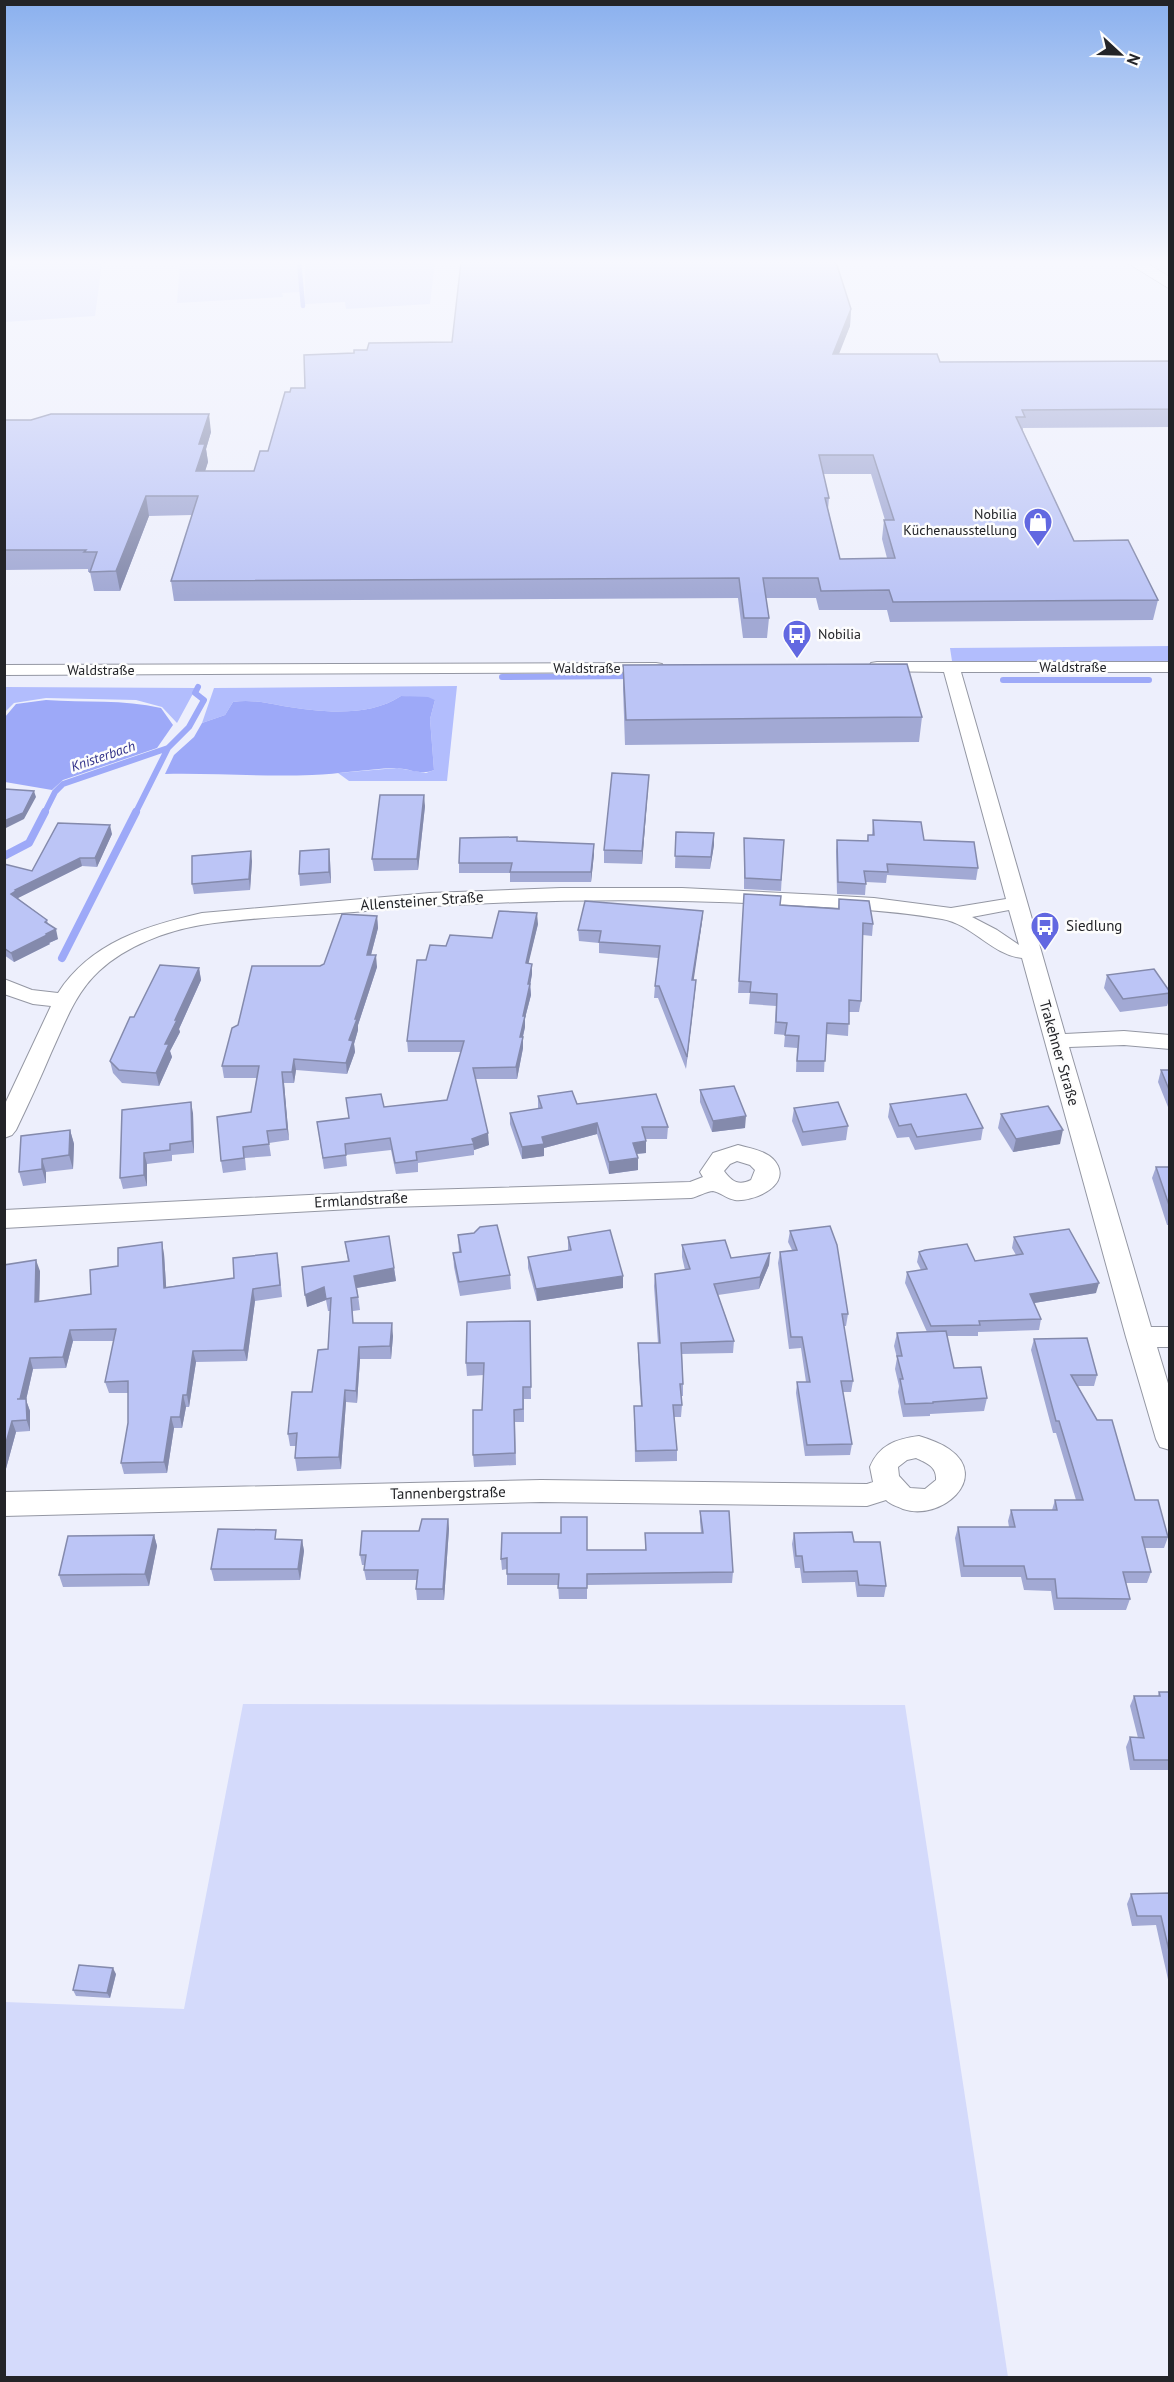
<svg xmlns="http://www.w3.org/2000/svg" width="1174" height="2382" viewBox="0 0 1174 2382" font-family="'PT Sans',sans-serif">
	<rect width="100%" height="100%" fill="#edeffc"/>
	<path fill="#d4dafb" d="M33 262H106L102 263 95 316 5 322V266Z
		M180 262H297L300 292 282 293 283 297 177 303Z
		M305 262H435L430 304 346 309 345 302 305 304Z
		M243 1704 905 1705 1008 2377H5V2002L184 2009Z"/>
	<path fill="#b2bdfd" d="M1169 646V661H952L950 648Z
		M457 686 447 781H349L338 773 397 768 426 773 434 770 430 719 435 700 401 696C368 718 320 712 283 706 266 703 250 699 233 702L225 715 202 723 214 688Z
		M5 687 196 688 177 723 162 707 136 700 46 698 14 703 5 712Z"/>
	<path fill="#9da9f8" d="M401 696 428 697 435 700 430 719 434 770C421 776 409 768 394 768 367 769 339 774 312 775 263 777 214 773 165 774L174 755 194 737 202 723 225 715 233 702C250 699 266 703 283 706 320 712 368 718 401 696Z
		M46 700C85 703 123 699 161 708L173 725 157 748 63 780 52 790 5 782V717L16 704Z"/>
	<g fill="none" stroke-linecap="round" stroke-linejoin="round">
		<path stroke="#9da9f8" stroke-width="4.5" d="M299 262 303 306"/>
		<path stroke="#9da9f8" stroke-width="6" d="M502 677 635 676
			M1003 680H1149
			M44 814 55 792 63 784 168 748 189 727 204 700 195 693 198 687
			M135 814 168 748"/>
		<path stroke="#9da9f8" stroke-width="8" d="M4 856 29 843 45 812
			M62 958 136 812"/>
		<g stroke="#9497a3" stroke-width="2">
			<path id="minor" d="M877 662H1170V672H961L1065 1034 1124 1031 1170 1035V1049L1124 1045 1069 1047 1151 1327H1170V1347H1157L1170 1390V1450L1160 1447 1156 1439 1126 1337 1022 958C992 955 972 924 942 919 884 909 825 907 767 904 629 897 492 900 354 912 304 916 251 917 201 925 166 931 126 946 99 971 75 993 65 1023 51 1053 40 1079 28 1105 16 1130L12 1135 4 1138V1106L51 1006 33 1004 4 994V979L32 990 58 993C91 942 146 926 202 913L430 893 561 888H682L823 895 874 898 951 908 1006 899 944 672 871 671 869 667 871 663ZM1009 910 1019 945 997 930 972 917Z
				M656 663 662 664 664 668 662 672 4 675V665Z
				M738 1145C752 1149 771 1151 778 1166 788 1188 751 1202 735 1200 727 1199 720 1192 713 1191 707 1191 697 1197 691 1198L389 1207 4 1228V1210L389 1191 690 1182 703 1177 700 1172 713 1153ZM737 1161 750 1165 755 1170 751 1180C739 1186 732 1182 724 1171L730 1164Z
				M919 1436C929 1439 940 1443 949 1449 991 1478 941 1522 903 1509 897 1506 891 1505 886 1500L867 1506 541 1502 4 1516V1492L541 1480 867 1484 873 1482 870 1467C879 1445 896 1439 919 1436ZM916 1458C927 1463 937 1467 936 1480L925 1489 910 1488 899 1476 898 1467 907 1460Z"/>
		</g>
		<g stroke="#9497a3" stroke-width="1">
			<path id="motorway" d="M1126 262H1145L1170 277V289Z"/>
		</g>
		<use href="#minor" fill="#fff" fill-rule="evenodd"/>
		<use href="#motorway" fill="#fff" fill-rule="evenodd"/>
	</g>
	<path fill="#a2a9d4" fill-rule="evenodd" d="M851 309 850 326 838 354 940 362 1170 361V427L1023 428V431L1074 541 1158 600 1153 620 890 622 887 610H819L816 598H766L769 618 767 638H743L738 598 174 601 171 581 192 515 149 516 120 591H94L90 572H88V569L4 570V420L211 432 206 449 208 462 205 471H254L268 451 290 392 305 388 354 353 367 350 452 342ZM823 474H871L885 520H884L882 539 887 558 840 559 828 509 829 498Z
		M623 665 922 717 919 742 625 745 623 689Z
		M648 788 642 864 604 863V850Z
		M425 806 418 870 374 871 372 859Z
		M873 820 924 840 978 868 976 880 887 875 886 883 866 882 865 895 837 894 836 851 837 840 867 841 868 835H872Z
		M676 832 714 845 710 869 675 868Z
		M112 834 97 867 82 866 18 898 19 899 47 920 48 924 58 939 49 943 50 944 14 962 4 955V864L32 871Z
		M744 838 784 840 781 891 744 889Z
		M517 841 594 854 591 882H510V873H459V863Z
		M330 860 331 883 300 886 299 874Z
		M252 861 250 890 194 894 192 884Z
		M744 894 780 905 838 909 839 899 873 924 872 936 863 935 861 1001 859 1012H849L848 1036 826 1034 824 1072H796L797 1048 784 1047 785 1035 774 1034 776 1006 749 1004 750 993H738Z
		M703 911 702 922 693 980H696L695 992 686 1069 658 998H654L655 986 658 958 599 953V943L579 941 578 930Z
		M377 916 378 928 371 955 377 967 358 1025V1030L354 1044 355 1052 347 1074 296 1070 294 1083H284L289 1140 269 1143 271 1156 245 1158 246 1170 223 1173 221 1161 251 1112 257 1078H224L222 1066 238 1025 324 964Z
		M538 924 528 963 532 974 530 984 531 995 525 1018V1027L523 1037V1048L517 1079H475L489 1145 474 1150V1155L418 1163V1172L396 1174 391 1150 346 1155 347 1166 324 1169 317 1122 348 1118 384 1107 447 1100 461 1052H408L407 1041 426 960 446 946 492 938Z
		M199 968 201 980 179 1029 180 1032 170 1051 172 1057 159 1086 122 1083 113 1073 110 1061 134 1017Z
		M1107 975 1170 992V997L1167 1006 1120 1012 1104 988Z
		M1161 1070H1170V1112L1158 1082Z
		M700 1090 745 1128 712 1132 700 1102Z
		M538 1096 577 1104 668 1127 667 1139H646V1153L637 1154 638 1170 609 1174 597 1134 544 1148V1156L522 1159 510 1124V1113L538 1109Z
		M890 1104 983 1128 981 1140 915 1150 909 1137 897 1138 888 1117Z
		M794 1108 848 1126 846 1140 802 1146 792 1121Z
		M122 1110 193 1113 194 1153 172 1155V1161L147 1164V1186L123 1189 120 1178Z
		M1001 1114 1060 1144 1013 1152 998 1128Z
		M70 1130 74 1144 73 1169 46 1172V1183L23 1186 19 1172Z
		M1156 1167H1170V1225H1167L1152 1178Z
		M790 1231 848 1314 846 1326H844L853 1381 851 1392H843L852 1444 850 1455 805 1456 796 1393 797 1382H806L801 1348 789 1349 778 1263 780 1252 792 1250 788 1242Z
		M474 1233 510 1275 511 1289 460 1296 454 1267 453 1253 459 1252 458 1235Z
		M568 1237 623 1276V1288L537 1301 528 1268V1257L568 1251Z
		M1014 1237 1096 1293 1034 1303 1041 1319 1039 1330 978 1332V1336H947L954 1368 987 1398 984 1411 930 1414V1416L903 1417 898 1392 899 1386 895 1369 897 1358 894 1346 897 1333 927 1332 905 1283 907 1272 921 1270 917 1262 919 1252 975 1261 1016 1255 1012 1248Z
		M345 1242 394 1268 396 1281 357 1288 360 1310 353 1311V1323L393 1336 391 1359H360L357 1403 346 1402 341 1469 297 1471 295 1458 296 1446H290L288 1434 312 1392 328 1349 330 1311H328L326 1300 307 1307 348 1261Z
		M682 1245 731 1258 770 1253 769 1265 759 1289 718 1295 734 1341 733 1353 682 1354 683 1384V1396H681L682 1405 681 1417H674L677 1450V1461L635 1462 634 1406H641L638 1355V1343H658L654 1286 655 1274 685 1270 682 1257Z
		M164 1254 166 1287 234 1278 279 1264 282 1297 255 1301 247 1361 196 1362 189 1407H186L182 1428H174L167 1473 124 1474 121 1463 128 1423V1393H109L105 1382 114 1341H73L66 1368 33 1369 26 1400 30 1411V1431L16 1432 4 1476V1265L40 1271 39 1301 91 1294 118 1266Z
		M530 1321 531 1399H524V1422H515L516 1465 474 1467 473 1455 482 1410 484 1375 467 1376 466 1363Z
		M1034 1339 1097 1375 1094 1386H1078L1135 1500 1168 1537 1164 1548H1145L1151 1572 1147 1583H1126L1130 1599 1126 1610H1054L1051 1591 1024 1590 1021 1577H961L955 1538 958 1527H1009L1008 1521 1011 1510H1052L1055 1500H1076L1056 1433H1053L1031 1350Z
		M700 1511 733 1572 732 1583 587 1585V1599H559L558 1585H507V1569L502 1570 501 1559 587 1550H645V1533H701L700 1522Z
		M448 1519 449 1529 444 1600H417L416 1589 417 1580H366L364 1570 365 1565H362L360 1555Z
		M794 1533 886 1586 884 1597H857L855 1582 802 1583 800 1568H795L792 1544Z
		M154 1535 157 1546 149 1586 63 1587 59 1575Z
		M278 1539 302 1540 304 1551 300 1580 214 1581 211 1569Z
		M1159 1692H1170V1770H1130L1126 1747 1130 1737 1138 1738 1130 1706 1134 1696H1158Z
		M1170 1893V1984H1169L1156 1925 1132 1926 1127 1904 1131 1894Z
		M116 1974 110 1998 76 1996 73 1990Z"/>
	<path fill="#848aac" d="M851 309 850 326 832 372 833 354Z
		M209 414 211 432 206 449 208 462 199 490 196 471 199 444Z
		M146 496 149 516 120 591 116 571Z
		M649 775 648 788 642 864V851Z
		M34 791 36 797 24 819 4 829V821Z
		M424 795 425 806 418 870 417 859Z
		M110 825 112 834 97 867 95 858Z
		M714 833V845L710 869 711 857Z
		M594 844V854L591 882V872Z
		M329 849 330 860 331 883 329 872Z
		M251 851 252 861 250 890 249 879Z
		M80 858 82 866 18 898 19 900 11 894 15 890Z
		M703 911 702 922 692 992V980Z
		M537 913 538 924 526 974V963Z
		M377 916 378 928 368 966 367 955Z
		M56 929 58 939 49 943 50 944 14 962 11 953Z
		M376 955 377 967 358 1025V1030L354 1044 355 1052 347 1074 346 1063 349 1040 355 1019Z
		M532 964V974L530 986V984L531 995 525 1018V1027L520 1048V1037L523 1016Z
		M199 968 201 980 179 1029 180 1032 170 1051 172 1057 159 1086 156 1073 165 1044 175 1020Z
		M696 980 695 992 686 1069 687 1057Z
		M523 1037V1048L517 1079 516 1067Z
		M294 1059 296 1070 294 1083 292 1072Z
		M282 1072 284 1083 289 1140 287 1129Z
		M191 1102 193 1113 194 1153 192 1141Z
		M746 1116 745 1128 712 1132 713 1121Z
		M597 1123V1134L544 1148V1156L522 1159V1147L542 1137Z
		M70 1130 74 1144 73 1169 69 1155Z
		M1063 1130 1060 1144 1013 1152 1016 1139Z
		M488 1133 489 1145 474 1150 472 1139Z
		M646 1141V1153L633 1154V1143Z
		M144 1153 147 1164V1186L144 1175Z
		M638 1158V1170L609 1174V1162Z
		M42 1159 46 1172V1183L42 1169Z
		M162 1242 164 1254 167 1299 164 1288Z
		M770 1253 769 1265 759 1289 760 1277Z
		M36 1260 40 1271 39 1313 35 1302Z
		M394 1268 396 1281 356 1288 354 1276Z
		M623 1276V1288L537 1301 536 1289Z
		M1099 1283 1096 1293 1028 1304 1030 1294Z
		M324 1287 326 1300 307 1307 305 1295Z
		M253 1289 255 1301 247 1361 244 1350Z
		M392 1323 393 1336 391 1359 390 1346Z
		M70 1330 73 1341 66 1368 63 1357Z
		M359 1347 360 1359 357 1403 356 1391Z
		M193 1351 196 1362 189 1407 187 1395Z
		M30 1358 33 1369 26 1400 30 1411V1431L20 1399Z
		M345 1390 346 1402 341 1469 339 1457Z
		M183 1395 186 1407 182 1428 180 1417Z
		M171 1417 174 1428 167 1473 164 1462Z
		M12 1421 16 1432 4 1476V1450Z
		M448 1519 449 1529 444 1600 443 1589Z
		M154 1535 157 1546 149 1586 145 1574Z
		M302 1540 304 1551 300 1580 298 1569Z
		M113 1968 116 1974 110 1998 107 1993Z"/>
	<path fill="#bcc5f6" stroke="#848aac" stroke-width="1.5" fill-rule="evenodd" d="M461 262H836L851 309 833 354H937L940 362 1170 361V409L1022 410 1025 417H1016L1074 541 1128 540 1158 600 893 602 889 590 821 591 818 578H763L769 618H744L739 578 171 581 198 496H146L116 571 90 572 97 552H84L86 550H4V420H31L51 414H209L199 444H205L196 471H254L260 451H268L285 392H290L291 388H305L304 355 354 353V350H367L369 343 452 342ZM819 455H873L894 520H884L895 558 840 559 825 498H829Z
		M907 664 922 717 626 720 623 665Z
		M612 773 649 775 642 851 604 850Z
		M5 789 34 791 23 813 4 821V791Z
		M380 795H424L417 859H372Z
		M873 820 921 822 924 840 974 842 978 868 887 864 888 872 864 871 866 884 838 882 837 840 868 841V835H874Z
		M58 823 110 825 95 858H80L15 890 16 891 11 894 47 920 45 922 56 929 46 934 47 935 11 953 4 948V864L32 871Z
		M676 832 714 833 711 857 675 856Z
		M517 837V841L594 844 591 872H510L512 863H459L460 838Z
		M744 838 784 840 781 880 745 878Z
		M329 849V872L299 874 300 851Z
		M251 851 249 879 192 884V856Z
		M744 894 781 896 780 905 839 909V899L869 901 873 924 863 923 861 1001 849 1000V1024L827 1023 825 1061H797L799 1036 785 1035 787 1023 776 1022 777 994 750 992 751 982 739 981Z
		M585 901 703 911 692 980H696L687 1057 659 986H655L660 946 599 942 601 931 578 930Z
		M499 911 537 913 526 963 532 964 528 984H530L523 1016H525L520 1037H523L516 1067 473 1068 488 1133 472 1139 474 1144 416 1152 417 1160 395 1163 390 1138 345 1144 346 1155 323 1158 317 1122 349 1118 346 1098 381 1094 384 1107 447 1100 464 1041H407L417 960H426L430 945 446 946 450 935 492 938Z
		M342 914 377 916 367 955H376L355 1019H357L349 1040 353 1041 346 1063 294 1059 292 1072H282L287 1129 267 1131 269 1144 243 1147 244 1158 221 1161 217 1117 251 1112 259 1066H222L232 1028 238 1025 252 966H320L324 964Z
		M160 965 199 968 175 1020H177L165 1044H169L156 1073 119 1070 110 1061 130 1017H134Z
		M1154 969 1170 992V993L1123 999 1107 975Z
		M1161 1070H1170V1092Z
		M734 1086 746 1116 713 1121 700 1090Z
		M572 1091 577 1104 656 1094 668 1127H642L646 1141 633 1143 638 1158 609 1162 597 1123 542 1137 544 1144 522 1147 510 1113 542 1108 538 1096Z
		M966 1094 983 1128 917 1137 911 1124 899 1126 890 1104Z
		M191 1102 192 1141 170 1144V1150L144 1153V1175L120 1178 122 1110Z
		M838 1102 848 1126 803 1132 794 1108Z
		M1048 1106 1063 1130 1016 1139 1001 1114Z
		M70 1130 69 1155 42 1159V1169L19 1172 21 1136Z
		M1156 1167H1170V1208Z
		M497 1225 510 1275 459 1282 453 1253 461 1252 458 1235 474 1233 480 1227Z
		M830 1226 837 1245 848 1314H842L853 1381H841L852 1444 807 1445 797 1382H810L802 1337H791L780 1252 797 1250 790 1231Z
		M1069 1229 1099 1283 1030 1294 1041 1319 979 1321 980 1325 931 1326 907 1272 927 1269 919 1252 925 1250 967 1244 975 1261 1023 1254 1014 1237Z
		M610 1230 623 1276 536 1289 528 1257 571 1250 568 1237Z
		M389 1236 394 1268 354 1276 358 1297 351 1298 353 1323H392L390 1346 359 1347 356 1391 345 1390 339 1457 295 1458 297 1433 288 1434 292 1392H312L318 1350 328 1349 331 1298 326 1299 324 1287 305 1295 302 1267 349 1261 345 1242Z
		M725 1240 731 1258 770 1253 760 1277 714 1284 734 1341 681 1343 683 1384H680L682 1405H673L677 1450 636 1451 634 1406H642L638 1343H660L655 1274 690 1269 682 1245Z
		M162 1242 164 1288 234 1278 233 1258 277 1253 280 1285 253 1289 244 1350 193 1351 187 1395H183L180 1417H171L164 1462 121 1463 128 1423V1381L105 1382 116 1329 70 1330 63 1357 30 1358 20 1399H17H26L27 1420 12 1421 4 1450V1265L36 1260 35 1302 91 1294 90 1270 118 1266V1248Z
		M530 1321 531 1387H523V1409L514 1410 515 1453 473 1455V1410H482L484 1363H466L467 1322Z
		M946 1331 954 1368 981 1367 987 1398 933 1402V1403L905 1404 900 1379H903L897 1356H902L897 1333Z
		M1087 1338 1097 1375H1071L1097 1420H1112L1135 1500H1158L1168 1537H1142L1151 1572H1123L1130 1599 1057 1598 1055 1579H1027L1024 1566H964L958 1527H1015L1011 1510H1057L1055 1500H1083L1059 1421H1056L1034 1339Z
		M700 1511H729L733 1572 587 1574V1588H558L559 1574H507V1558L501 1559 502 1533H561V1517H587V1550H646L645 1533H703Z
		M422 1519H448L443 1589H416L418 1570H364L366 1555H360L362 1531H419Z
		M218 1529 276 1530 275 1539 302 1540 298 1569H211Z
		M852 1532 854 1542H880L886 1586 859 1585 857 1571 804 1572 802 1556H796L794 1533Z
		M154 1535 145 1574 59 1575 68 1536Z
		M1159 1692H1170V1760H1134L1130 1737 1144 1738 1134 1696H1160Z
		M1170 1893V1955L1161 1916H1137L1131 1894Z
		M79 1965 113 1968 107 1993 73 1990Z"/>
	<linearGradient id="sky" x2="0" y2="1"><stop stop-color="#8ab0ee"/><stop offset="0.44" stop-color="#f7f8fe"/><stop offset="1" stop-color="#f7f8fe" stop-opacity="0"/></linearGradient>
	<rect width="1174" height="596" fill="url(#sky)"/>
	<defs>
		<g id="shop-pin" transform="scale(1.5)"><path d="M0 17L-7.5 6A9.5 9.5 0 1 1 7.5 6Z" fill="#6268e1" stroke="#fdfdfd"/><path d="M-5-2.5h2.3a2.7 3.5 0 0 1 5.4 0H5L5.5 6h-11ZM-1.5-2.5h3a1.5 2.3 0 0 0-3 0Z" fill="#fff"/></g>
		<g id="bus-pin" transform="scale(1.5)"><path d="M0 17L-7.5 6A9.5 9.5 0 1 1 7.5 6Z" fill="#6268e1" stroke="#fdfdfd"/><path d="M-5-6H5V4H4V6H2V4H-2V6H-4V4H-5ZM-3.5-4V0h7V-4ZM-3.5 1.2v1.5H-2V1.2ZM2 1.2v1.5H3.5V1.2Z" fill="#fff"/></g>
	</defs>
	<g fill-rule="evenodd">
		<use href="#shop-pin" x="1038" y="522"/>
		<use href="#bus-pin" x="797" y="634"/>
		<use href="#bus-pin" x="1045" y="926"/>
	</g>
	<g text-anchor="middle" stroke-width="5" stroke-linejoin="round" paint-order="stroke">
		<g font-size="14" fill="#232428" stroke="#fdfdfd" text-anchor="end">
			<text x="1017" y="519">Nobilia<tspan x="1017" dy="16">Küchenausstellung</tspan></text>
			<text x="818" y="639" text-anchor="start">Nobilia</text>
		</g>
		<g font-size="14" fill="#232428" stroke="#fdfdfd">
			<text x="1073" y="672">Waldstraße</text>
			<text x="587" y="673">Waldstraße</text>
			<text x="101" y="675">Waldstraße</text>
		</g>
		<g font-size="14" font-style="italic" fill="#303089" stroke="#fdfdfd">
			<text transform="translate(103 756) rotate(-19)" y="5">Knisterbach</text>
		</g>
		<g font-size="15" fill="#232428" stroke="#fdfdfd">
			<text transform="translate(422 901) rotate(-4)" y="5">Allensteiner Straße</text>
			<text transform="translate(1059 1053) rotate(74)" y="5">Trakehner Straße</text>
			<text transform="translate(361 1200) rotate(-3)" y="5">Ermlandstraße</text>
			<text transform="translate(448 1493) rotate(-1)" y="5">Tannenbergstraße</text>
		</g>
		<g font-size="15" fill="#232428" stroke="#fdfdfd" text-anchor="start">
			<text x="1066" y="931">Siedlung</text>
		</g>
	</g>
	<rect width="1174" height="2382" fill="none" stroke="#232428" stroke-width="12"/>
	<g transform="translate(1120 54) rotate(112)" stroke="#fdfdfd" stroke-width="4.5" paint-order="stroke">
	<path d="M0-4.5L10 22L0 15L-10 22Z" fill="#232428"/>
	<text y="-9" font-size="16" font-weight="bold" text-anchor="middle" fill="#232428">N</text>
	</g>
</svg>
